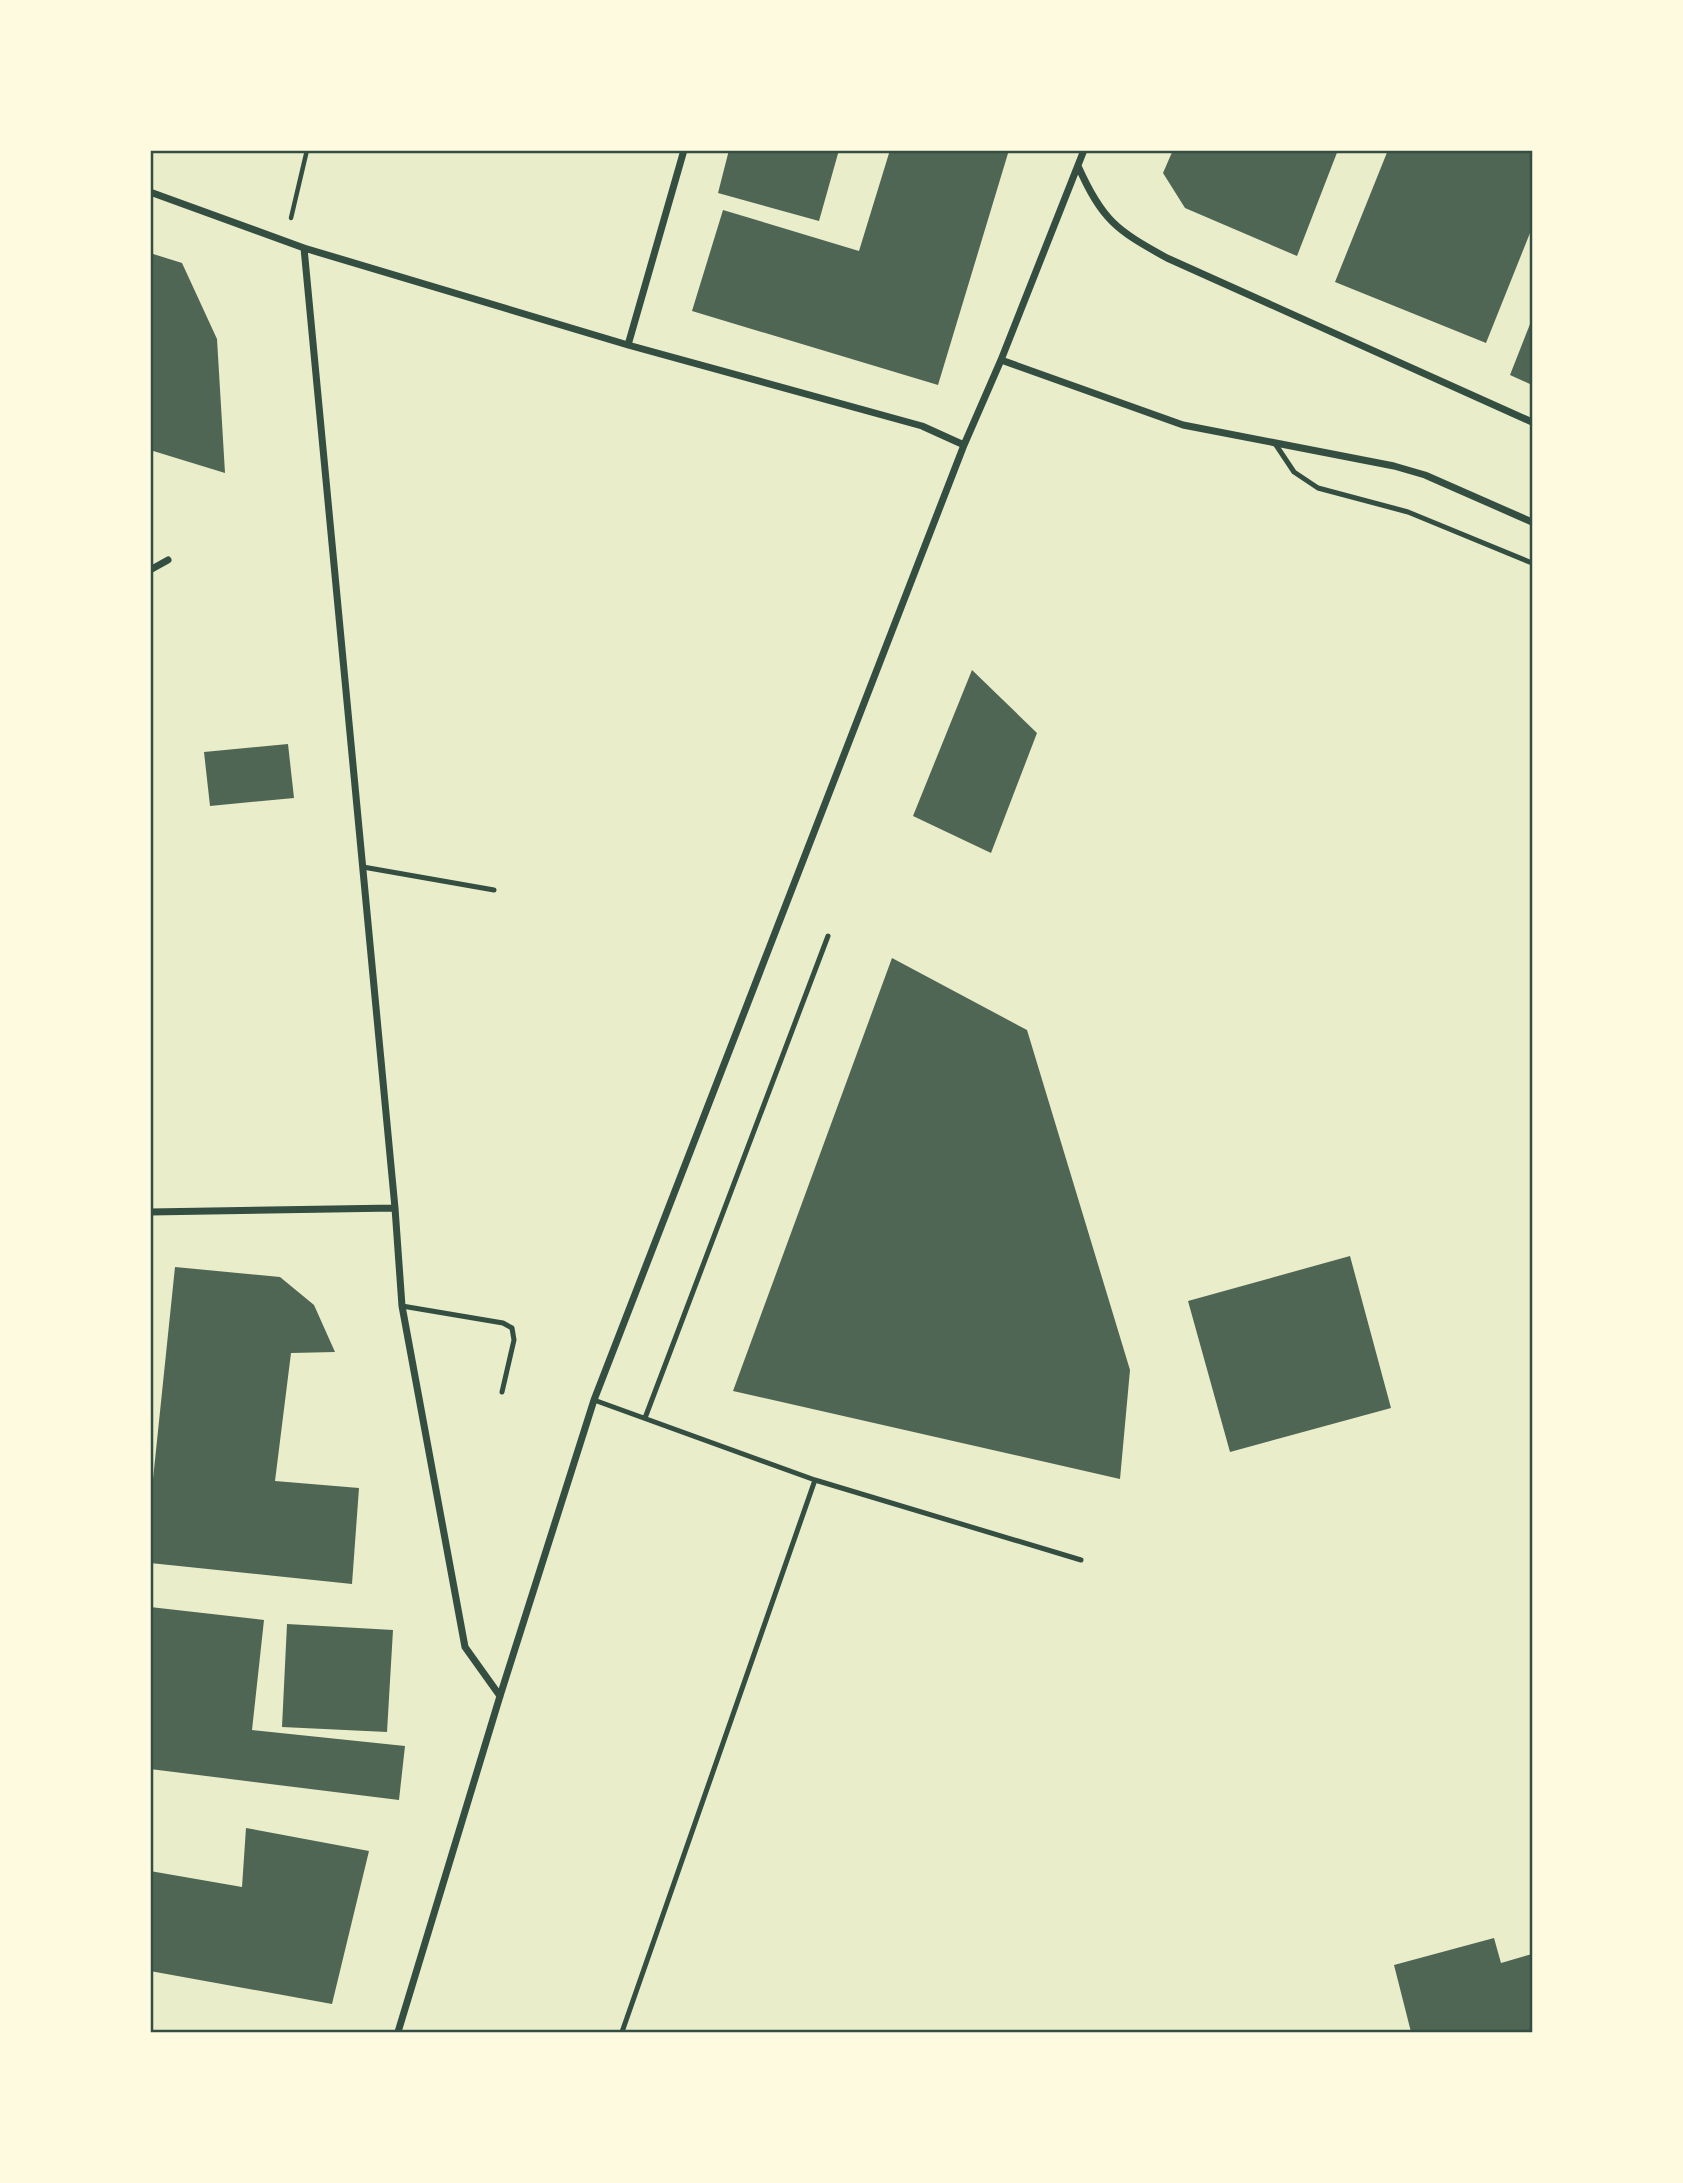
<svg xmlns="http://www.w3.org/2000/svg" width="1683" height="2183" viewBox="0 0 1683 2183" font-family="Arial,sans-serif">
	<rect width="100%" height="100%" fill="#e9edc9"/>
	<path fill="#4f6655" d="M729 150H839L819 221 718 193Z
		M890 150H1009L938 385 692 311 723 210 859 251Z
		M1173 150H1338L1297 256 1185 208 1163 173Z
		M1388 150H1532V228L1486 343 1335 282Z
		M150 253 182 263 217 339 225 473 150 450Z
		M1532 319V385L1510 375Z
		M972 670 1037 733 991 853 913 816Z
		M288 744 294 798 210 806 204 752Z
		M892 958 1027 1030 1130 1370 1120 1479 733 1391Z
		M1350 1256 1391 1408 1230 1452 1188 1301Z
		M175 1267 280 1277 314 1305 335 1352 291 1353 275 1481 359 1488 352 1584 150 1563V1508Z
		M150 1607 264 1620 252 1730 405 1746 399 1800 150 1769Z
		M287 1624 393 1630 387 1732 282 1727Z
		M246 1828 369 1851 332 2004 150 1971V1871L242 1887Z
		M1494 1938 1501 1963 1532 1954V2032H1411L1394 1965Z"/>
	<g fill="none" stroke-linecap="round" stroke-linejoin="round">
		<path stroke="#344e41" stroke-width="4.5" d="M291 218 307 150"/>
		<path stroke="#344e41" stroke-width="5" d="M1276 445 1294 472 1318 488 1408 512 1532 563
			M363 867 494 890
			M402 1306 503 1323 512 1328 514 1340 502 1392
			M594 1400 815 1480
			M645 1418 828 936
			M622 2032 815 1480 1081 1560"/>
		<path stroke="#344e41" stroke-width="7" d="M1078 166C1102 220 1116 230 1167 258L1532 422
			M150 192 304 248 628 345 922 426 964 445
			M304 248 395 1208 402 1306 465 1647 500 1696
			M628 345 684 150
			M1001 360 1183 425 1394 466 1425 475 1532 522
			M150 570 168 560
			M150 1212 395 1208
			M398 2032 500 1696 594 1400 964 445 1001 360 1084 150"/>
	</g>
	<rect width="1683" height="2183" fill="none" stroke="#fefae0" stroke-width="304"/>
	<rect x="152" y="152" width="1379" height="1879" fill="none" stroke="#344e41" stroke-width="2.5"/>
</svg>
